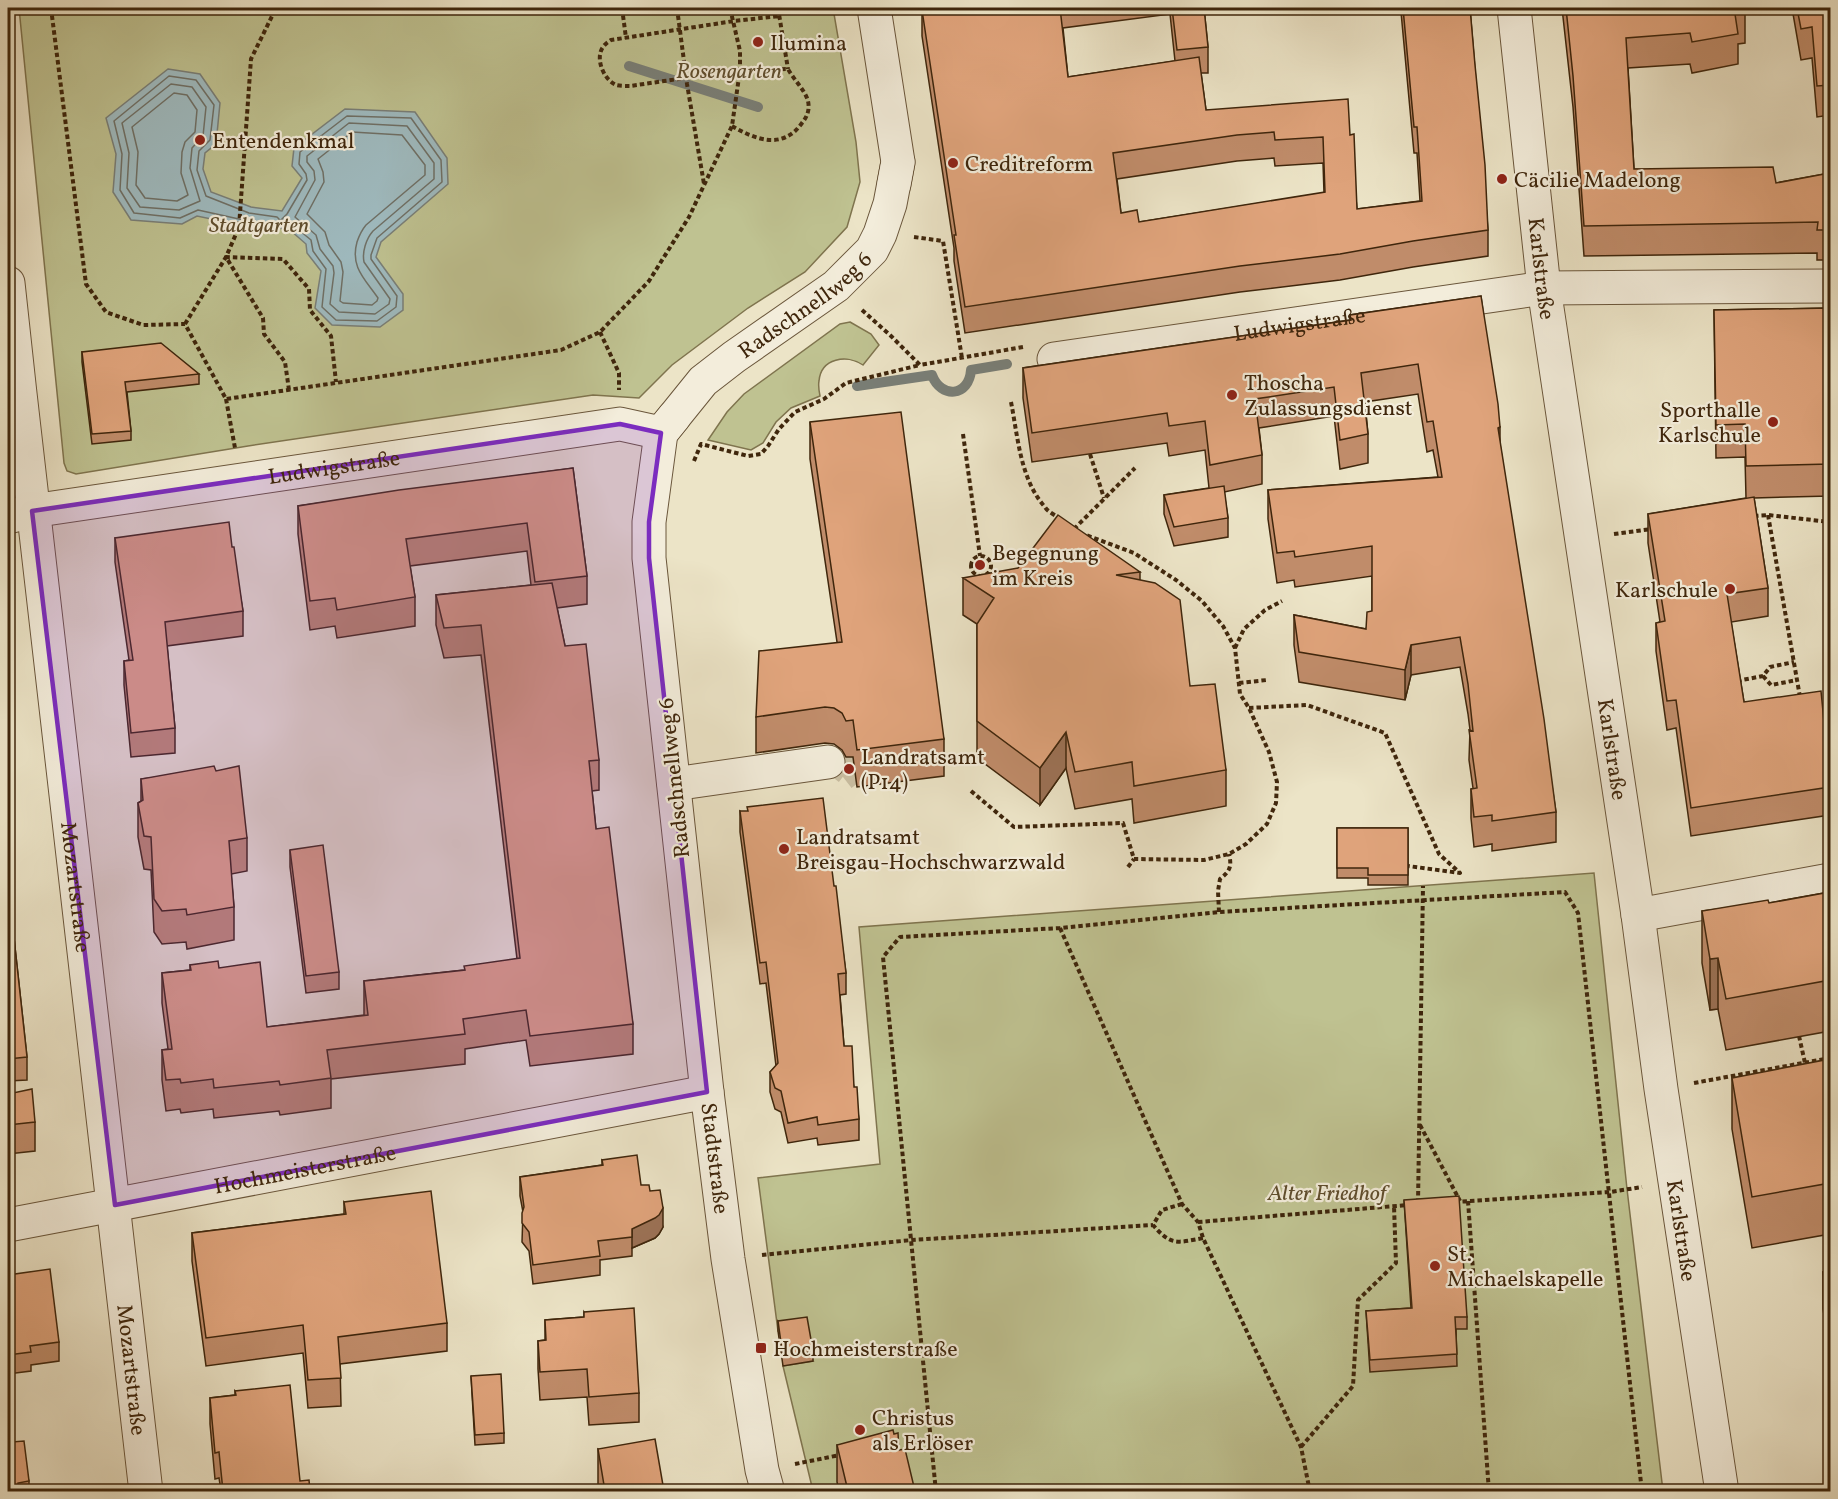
<svg xmlns="http://www.w3.org/2000/svg" width="1838" height="1499" viewBox="0 0 1838 1499" font-family="Vollkorn,serif">
	<rect width="100%" height="100%" fill="#ece4c7"/>
	<filter id="stains"><feTurbulence type="fractalNoise" baseFrequency=".00333" numOctaves="4"/><feColorMatrix values="0 0 0 0 .2 0 0 0 0 .09 0 0 0 0 .02 0 0 0 .5 -.17"/></filter>
	<radialGradient id="worn" r=".72"><stop offset=".6" stop-color="#630" stop-opacity="0"/><stop offset="1" stop-color="#630" stop-opacity=".3"/></radialGradient>
	<path fill="#bfc291" stroke="#7f744e" stroke-width="1.5" d="M19 8H833L856 142 860 182 847 227 805 272 748 308 672 365 639 398 593 395 248 446 76 474 67 471 64 463Z
		M850 322 871 334 879 345 863 365C847 354 821 358 819 381 818 386 819 391 820 396L791 408 776 422 763 443 751 450 708 440 727 412 744 394 840 324Z
		M1594 873 1627 1189 1663 1491H813L783 1366 813 1361 778 1331 758 1178 880 1164 859 927Z"/>
	<path fill="#9fbbc0" stroke="#797f78" stroke-width="1.5" d="M168 69 200 74 220 103 216 144 205 153 203 169 211 192 251 207 282 211 302 178 292 166 294 148 345 109 415 112 447 158 448 184 381 242 376 257 403 294V310L380 327 332 325 315 308 321 271 307 253 306 244 291 231 279 228 274 232 197 216 182 224 131 220 113 192 116 154 106 118Z"/>
	<g fill="none" stroke-linecap="round" stroke-linejoin="round">
		<path stroke="#6f7066" stroke-width="1.5" d="M169 76 196 80 214 105 210 140 199 151 197 170 206 196 249 213 277 217 279 219 278 222 271 226 198 210 180 218 134 213 120 190 122 154 114 121Z
			M171 84 192 87 206 107 203 136 192 148 190 168 200 201 179 210 140 207 127 188 129 153 122 123Z
			M174 93 187 95 197 110 195 132 185 142 182 152 181 173 188 195 177 201 145 198 136 185 138 152 132 127Z
			M347 116 411 118 441 160 442 182 377 238 371 255V259L397 296 396 307 377 321 336 320 322 307 326 269 313 251 311 240 294 226 283 223 281 220 287 214 307 180 306 174 299 164 300 152Z
			M349 123 407 126 434 163V179L373 231C366 239 362 252 364 262L390 299 389 304 375 314 339 312 330 304 334 273 333 266 320 249 316 235 295 217 315 180 314 171 307 162V156Z
			M352 132 402 135 425 165V175L366 225C361 231 359 236 357 242 350 267 365 279 378 298L377 301 372 305 343 303 340 301 343 272 341 262 329 245 325 232 307 214 324 182 323 172 318 159Z"/>
		<path stroke="#797f78" stroke-width="10" d="M629 66 758 107
			M857 386 932 375C941 399 969 397 971 370L1007 364"/>
		<path stroke="#c9bea2" stroke-width="33" stroke-dasharray="33 16" stroke-linecap="butt" d="M828 762H840L849 769 840 776 830 777"/>
		<g stroke="#6a563b" stroke-width="35">
			<g id="minor">
				<path d="M874 8 898 162 894 184"/>
				<path id="s1" d="M1514 8 1544 288 1638 915 1661 1089 1722 1492"/>
				<path id="s2" d="M8 283C51 686 102 1088 146 1492"/>
				<path id="s3" d="M1054 359 1544 288 1830 286"/>
				<path id="s4" d="M8 517 32 511 620 424 661 433 674 417"/>
				<path d="M674 784 828 762"/>
				<path d="M1638 915 1830 880"/>
				<path id="s5" d="M8 1225 707 1092"/>
				<path id="s6" d="M768 1492 762 1470 728 1259 707 1092 649 558V522L661 433 703 381 734 357 836 286 872 250 880 234 890 204 898 162"/>
			</g>
		</g>
		<path stroke="#3f260c" stroke-width="4" stroke-dasharray="4.5 3" stroke-linecap="butt" d="M51 8 86 284 106 312 143 325 185 324 226 399 561 350 600 332 649 281 689 217 732 126 740 70V51L730 8
			M622 8 626 38
			M677 8 687 84 704 184
			M778 8 788 69
			M732 126C756 140 783 150 802 123 807 117 810 110 808 101 805 90 794 80 788 69L740 70 630 86C626 86 620 86 616 85 603 79 595 58 603 47 605 44 608 42 611 40L734 21 779 16
			M914 237 943 241 962 358
			M862 310 891 336 920 365 1023 347
			M185 324 226 257 239 227 251 59 276 8
			M600 332 619 373V390
			M289 390 285 362 264 334 263 318 226 257 283 259 309 289 310 310 331 336 336 382
			M226 399 235 448
			M1011 402C1018 437 1020 479 1045 507 1048 512 1055 515 1059 518
			M963 434 980 556
			M1090 454 1104 498
			M694 461 701 444 748 456 761 454 768 446 779 429 795 412 824 399 846 383 920 365
			M1768 515 1800 697
			M1754 516 1768 515 1830 522
			M1074 529 1135 468
			M1614 534 1652 529
			M971 566a10 10 0 1 1 20 0a10 10 0 1 1-20 0Z
			M1235 648 1244 629 1265 610 1282 601
			M1763 676 1771 685 1797 680
			M1737 681 1763 676 1770 667 1794 662
			M1239 683 1267 680
			M1820 705 1830 703
			M1249 708 1307 705 1385 733 1439 854 1460 873 1408 866
			M971 791 1014 827 1123 823 1134 859 1204 860 1229 854 1246 844 1267 824 1276 803 1277 782 1269 752 1249 708 1240 694 1235 648 1223 626 1202 601 1176 580 1134 553 1086 535
			M1128 867 1134 859
			M1219 912 1218 891 1220 879C1230 871 1232 867 1229 854
			M1060 928 1182 1204 1198 1222 1203 1238 1301 1447 1310 1492
			M1799 1036 1805 1063
			M1694 1083 1830 1058
			M1420 1125 1460 1201
			M1468 1201 1489 1492
			M1455 1202 1610 1192 1642 1187
			M1418 1203 1423 886
			M1182 1204 1162 1210 1153 1225C1171 1246 1177 1243 1203 1238
			M1198 1222 1408 1205
			M762 1255 912 1240 1153 1225
			M1301 1447 1353 1386 1358 1300 1396 1263 1394 1206
			M795 1464 840 1455
			M936 1492 883 957 900 937 1060 928 1219 912 1565 892 1578 913 1642 1492"/>
		<use href="#minor" stroke="#f3eddb" stroke-width="33"/>
	</g>
	<path fill="#c08c6a" stroke="#3f260c" stroke-width="1.5" fill-rule="evenodd" d="M942 8H1204L1208 47V73H1201L1206 110 1350 135 1357 209 1420 201 1417 153H1414L1401 12 1379 13 1378 8H1470L1488 230V256L1413 267 1340 280 1240 292 965 333 954 261V248L922 36V10ZM1170 14 1175 61 1068 77 1063 28ZM1274 158 1275 166 1323 163 1324 193 1139 222 1121 213 1117 179 1237 161Z
		M1562 8H1744L1745 12V43L1738 44V64L1692 73 1690 64 1628 68 1634 169 1776 183 1824 174V166H1830V260H1817V253L1584 256 1573 107Z
		M1792 8H1830V115L1817 117 1812 58 1801 60Z
		M1481 296 1500 444 1556 812V842L1492 851V844L1474 847 1471 818V789L1473 788 1469 760 1470 730 1468 714 1460 667 1411 675 1405 700 1299 682 1294 645V615L1366 629 1372 611V576L1295 587 1294 580 1277 583 1268 519V490L1438 477 1433 450 1427 452 1418 394 1365 402 1368 434V463L1340 469 1334 416 1259 428 1262 455V484L1224 492 1228 518V537L1174 546 1164 514V495L1209 488 1205 450 1169 456 1167 443 1032 462 1023 398V368L1350 320V315Z
		M1830 308V496L1754 498 1768 588V616L1731 622 1744 702 1824 722 1830 721V815L1691 836 1676 728 1667 730 1656 651V623L1660 622 1648 543V514L1746 498 1745 457 1716 458 1714 310Z
		M82 352 199 374V384L127 392 131 431V440L92 444 82 362Z
		M810 422 944 739V776L857 787 853 757H846L842 750 834 744 825 743 756 753V717L837 642 810 459Z
		M573 468 587 576V604L557 608 565 646 599 760V790L592 791 596 829 633 1024V1054L530 1066 526 1040 465 1049V1064L331 1079V1108L280 1115 279 1111 214 1118 213 1109 181 1113 180 1109 166 1111 162 1080V1050L168 1049 162 1003V973L190 970V965L219 968 267 1027 364 1015V981L464 970 517 959 481 655 444 658 436 625V595L531 585 527 551 410 566 415 597V626L337 638 335 626 310 630 298 534V506Z
		M115 538 232 547 243 611V636L167 646 175 728V753L131 757 124 685V661L129 660 115 562Z
		M1140 572V580L1190 686 1226 770V806L1134 823 1132 799 1075 809 1066 768 1040 805 977 758V624L963 615V578Z
		M216 771 247 838V871L231 874 234 907V940L187 949 186 942 162 944 154 932 151 870 144 869 138 837V803L141 801V779Z
		M740 811 834 886 846 973V994L840 995 844 1046 854 1087 859 1119V1140L818 1145 817 1138 788 1143 781 1112 775 1109 770 1092V1072L776 1066 766 983 760 984 740 832Z
		M1337 828H1408V885H1368V878H1337Z
		M290 850 339 972V989L306 993 290 867Z
		M8 883 27 1057V1080L8 1081Z
		M1830 892V1031L1726 1050 1718 1009 1710 1010 1702 963V911L1769 903Z
		M1830 1059V1234L1752 1248 1732 1129V1078Z
		M8 1094 35 1122V1151L8 1154Z
		M602 1160 650 1191 663 1227 659 1234 655 1238 632 1248V1256L600 1260V1275L533 1284 529 1251 522 1242 523 1212 520 1196V1177L602 1165Z
		M1404 1200 1467 1317V1329H1456L1457 1366 1370 1372 1366 1311 1411 1308Z
		M344 1202 447 1323V1351L340 1364 341 1406 308 1408 303 1353 206 1366 192 1261V1233L344 1214Z
		M1830 1271V1353L1823 1309V1272Z
		M8 1275 59 1342V1361L31 1365V1371L8 1374Z
		M584 1312 639 1393V1422L589 1425 587 1397 540 1400 538 1369V1341L545 1340V1320L584 1317Z
		M778 1321 813 1351V1361L783 1366 778 1331Z
		M471 1376 504 1433V1443L475 1445Z
		M235 1391 300 1481 310 1491H221L219 1478 215 1479 210 1424V1398L235 1395Z
		M12 1442 29 1481V1491H8Z
		M837 1445 899 1450 915 1491H839L837 1482Z
		M598 1449 664 1491H598Z"/>
	<path fill="#9c7256" stroke="#3f260c" stroke-width="1.5" d="M1500 427V456L1498 428Z
		M1411 645V675L1405 700V670Z
		M1066 732V768L1040 805V768Z
		M1718 958V1009L1710 1010V959Z
		M663 1208V1227L659 1234 655 1238 632 1248V1229Z"/>
	<path fill="#dfa37b" stroke="#3f260c" stroke-width="1.5" fill-rule="evenodd" d="M942 8H1060L1068 77 1199 57 1206 110 1348 99 1350 135 1354 134 1357 209 1422 201 1417 127H1414L1403 8H1470L1475 65 1485 165 1488 230 1413 241 1340 254 1240 266 965 307 954 235H956L922 10ZM1274 132 1275 140 1323 137 1325 192 1139 222 1137 210 1121 213 1113 153 1237 135Z
		M1172 8H1204L1208 47 1177 50Z
		M1566 8H1744L1745 12 1735 14 1738 34 1692 42 1690 33 1626 38 1634 169 1773 167 1776 183 1825 174 1824 166H1830V230H1817L1818 222 1584 226 1573 76Z
		M1797 8H1830V85L1817 86 1812 27 1801 29Z
		M1481 296 1498 404 1500 427 1498 428 1544 719 1556 812 1492 821V815L1474 817 1471 789 1477 788 1469 730 1473 731 1468 684 1460 637 1411 645 1405 670 1299 652 1294 615 1366 629 1367 612 1372 611V546L1295 557 1294 551 1277 553 1268 490 1442 477 1433 421 1427 422 1418 364 1361 373 1368 434 1340 440 1334 387 1255 399 1262 455 1210 465 1205 421 1169 426 1167 413 1032 433 1023 368 1351 320 1350 315Z
		M1830 308V464L1746 466 1745 424 1716 425 1714 310Z
		M161 343 199 374 125 382 131 431 92 434 82 352Z
		M901 412 944 739 857 750 853 720 846 721 842 713 834 708 825 707 756 717 759 651 842 642 810 422Z
		M573 468 587 576 535 582 527 523 406 539 415 597 337 610 335 598 310 601 298 506 399 490Z
		M1224 486 1228 518 1174 527 1164 495Z
		M1754 497 1768 588 1727 594 1744 702 1821 691 1824 722 1830 721V787L1691 808 1676 700 1667 701 1656 623 1665 621 1648 514Z
		M1058 515 1140 572 1116 575 1155 583 1180 600 1190 686 1215 684 1226 770 1134 786 1132 762 1075 772 1066 732 1040 768 977 721V624L994 598 963 578 1018 568Z
		M229 522 232 547H234L243 611 165 622 175 728 131 733 124 661 133 660 115 538Z
		M552 583 565 646 586 644 599 760 589 761 596 829 609 827 633 1024 530 1036 526 1010 463 1019 465 1034 327 1050 331 1078 280 1085 279 1081 214 1088 213 1079 181 1083 180 1079 166 1080 162 1050 172 1049 162 973 191 970 190 965 218 961 219 968 260 962 267 1027 368 1015 364 981 465 970 464 966 520 958 481 625 444 628 436 595Z
		M214 766 216 771 239 766 247 838 229 841 234 907 187 915 186 909 162 911 154 899 151 837 144 836 138 803 143 800 141 779Z
		M823 798 834 886H836L846 973 838 974 844 1046H852L854 1087H857L859 1119 818 1125 817 1117 788 1123 781 1091 775 1088 770 1072 778 1063 766 962 760 963 740 811H748L747 807Z
		M1337 828H1408V875H1368V868H1337Z
		M323 845 339 972 306 976 290 850Z
		M8 883 27 1057 8 1059Z
		M1830 892V980L1726 999 1718 958 1710 959 1702 911 1768 900 1769 903Z
		M1830 1059V1183L1752 1197 1732 1078Z
		M32 1089 35 1122 8 1125V1094Z
		M637 1155 641 1185H649L650 1191 660 1190 663 1208 659 1215 655 1218 632 1229V1237L598 1241 600 1256 533 1265 529 1232 522 1223V1213L524 1207 520 1177 603 1165 602 1160Z
		M431 1191 447 1323 338 1337 341 1378 308 1380 303 1325 206 1338 192 1233 346 1214 344 1202Z
		M1459 1196 1467 1317H1455L1457 1354 1370 1360 1366 1311 1412 1308 1404 1200Z
		M50 1269 59 1342 30 1346 31 1352 8 1355V1275Z
		M1830 1271V1317L1823 1272Z
		M634 1308 639 1393 589 1397 587 1369 540 1372 538 1341 546 1340 545 1320 584 1317V1312Z
		M807 1317 813 1351 783 1357 778 1321Z
		M501 1374 504 1433 475 1435 471 1376Z
		M290 1385 300 1481 309 1480 310 1491H223L219 1452 215 1453 210 1398 236 1395 235 1391Z
		M8 1417H9L12 1442 24 1441 29 1481 18 1483 19 1491H8Z
		M893 1430 894 1434 898 1433 899 1450 905 1449 915 1491H848L837 1445Z
		M655 1439 664 1491H605L598 1449Z"/>
	<path fill="#7b2cbf" fill-opacity="0.2" stroke="#7b2cbf" stroke-width="4.5" stroke-linejoin="round" d="M620 424 661 433 649 522V558L707 1092 115 1205 32 511Z"/>
	<g fill="#8f2418" stroke="#f3eddb" stroke-width="2">
		<circle cx="758" cy="42" r="6"/>
		<circle cx="200" cy="140" r="6"/>
		<circle cx="953" cy="163" r="6"/>
		<circle cx="1502" cy="179" r="6"/>
		<circle cx="1232" cy="395" r="6"/>
		<circle cx="1773" cy="422" r="6"/>
		<circle cx="980" cy="565" r="6"/>
		<circle cx="1730" cy="589" r="6"/>
		<circle cx="849" cy="769" r="6"/>
		<circle cx="784" cy="849" r="6"/>
		<circle cx="1435" cy="1266" r="6"/>
		<rect x="755" y="1342" width="12" height="12" rx="3"/>
		<circle cx="860" cy="1430" r="6"/>
	</g>
	<g text-anchor="middle" stroke-width="4.5" stroke-linejoin="round" paint-order="stroke">
		<g font-size="22" fill="#3f260c" stroke="#f3eddb" text-anchor="start">
			<text x="770" y="50">Ilumina</text>
			<text x="212" y="148">Entendenkmal</text>
			<text x="965" y="171">Creditreform</text>
			<text x="1514" y="187">Cäcilie Madelong</text>
			<text x="1244" y="390">Thoscha<tspan x="1244" dy="25">Zulassungsdienst</tspan></text>
			<text x="1761" y="417" text-anchor="end">Sporthalle<tspan x="1761" dy="25">Karlschule</tspan></text>
			<text x="992" y="560">Begegnung<tspan x="992" dy="25">im Kreis</tspan></text>
			<text x="1718" y="597" text-anchor="end">Karlschule</text>
			<text x="861" y="764">Landratsamt<tspan x="861" dy="25">(P14)</tspan></text>
			<text x="796" y="844">Landratsamt<tspan x="796" dy="25">Breisgau-Hochschwarzwald</tspan></text>
			<text x="1447" y="1261">St.<tspan x="1447" dy="25">Michaelskapelle</tspan></text>
			<text x="773" y="1356">Hochmeisterstraße</text>
			<text x="872" y="1425">Christus<tspan x="872" dy="25">als Erlöser</tspan></text>
		</g>
		<g font-size="22" font-style="italic" fill="#5f4d2d" stroke="#f3eddb">
			<text x="729" y="78">Rosengarten</text>
			<text x="259" y="232">Stadtgarten</text>
			<text x="1327" y="1200">Alter Friedhof</text>
		</g>
		<g font-size="22" fill="#3f260c" stroke="#f3eddb">
			<text dy="8" stroke="none"><textPath href="#s1" startOffset="262">Karlstraße</textPath></text>
			<text dy="8" stroke="none"><textPath href="#s6" startOffset="1262">Radschnellweg 6</textPath></text>
			<text dy="8" stroke="none"><textPath href="#s3" startOffset="248">Ludwigstraße</textPath></text>
			<text dy="8" stroke="none"><textPath href="#s4" startOffset="330">Ludwigstraße</textPath></text>
			<text dy="8" stroke="none"><textPath href="#s1" startOffset="748">Karlstraße</textPath></text>
			<text transform="translate(673 778) rotate(-96)" y="8">Radschnellweg 6</text>
			<text dy="8" stroke="none"><textPath href="#s2" startOffset="608">Mozartstraße</textPath></text>
			<text transform="translate(716 1158) rotate(83)" y="8">Stadtstraße</text>
			<text dy="8" stroke="none"><textPath href="#s5" startOffset="302">Hochmeisterstraße</textPath></text>
			<text dy="8" stroke="none"><textPath href="#s1" startOffset="1234">Karlstraße</textPath></text>
			<text dy="8" stroke="none"><textPath href="#s2" startOffset="1094">Mozartstraße</textPath></text>
		</g>
	</g>
	<rect width="1838" height="1499" fill="none" stroke="#ece4c7" stroke-width="30"/>
	<rect x="9" y="9" width="1820" height="1481" fill="none" stroke="#3f260c" stroke-width="3"/>
	<rect x="15" y="15" width="1808" height="1469" fill="none" stroke="#3f260c" stroke-width="1.5"/>
	<rect width="100%" height="100%" filter="url(#stains)"/>
	<rect width="100%" height="100%" fill="url(#worn)"/>
</svg>
